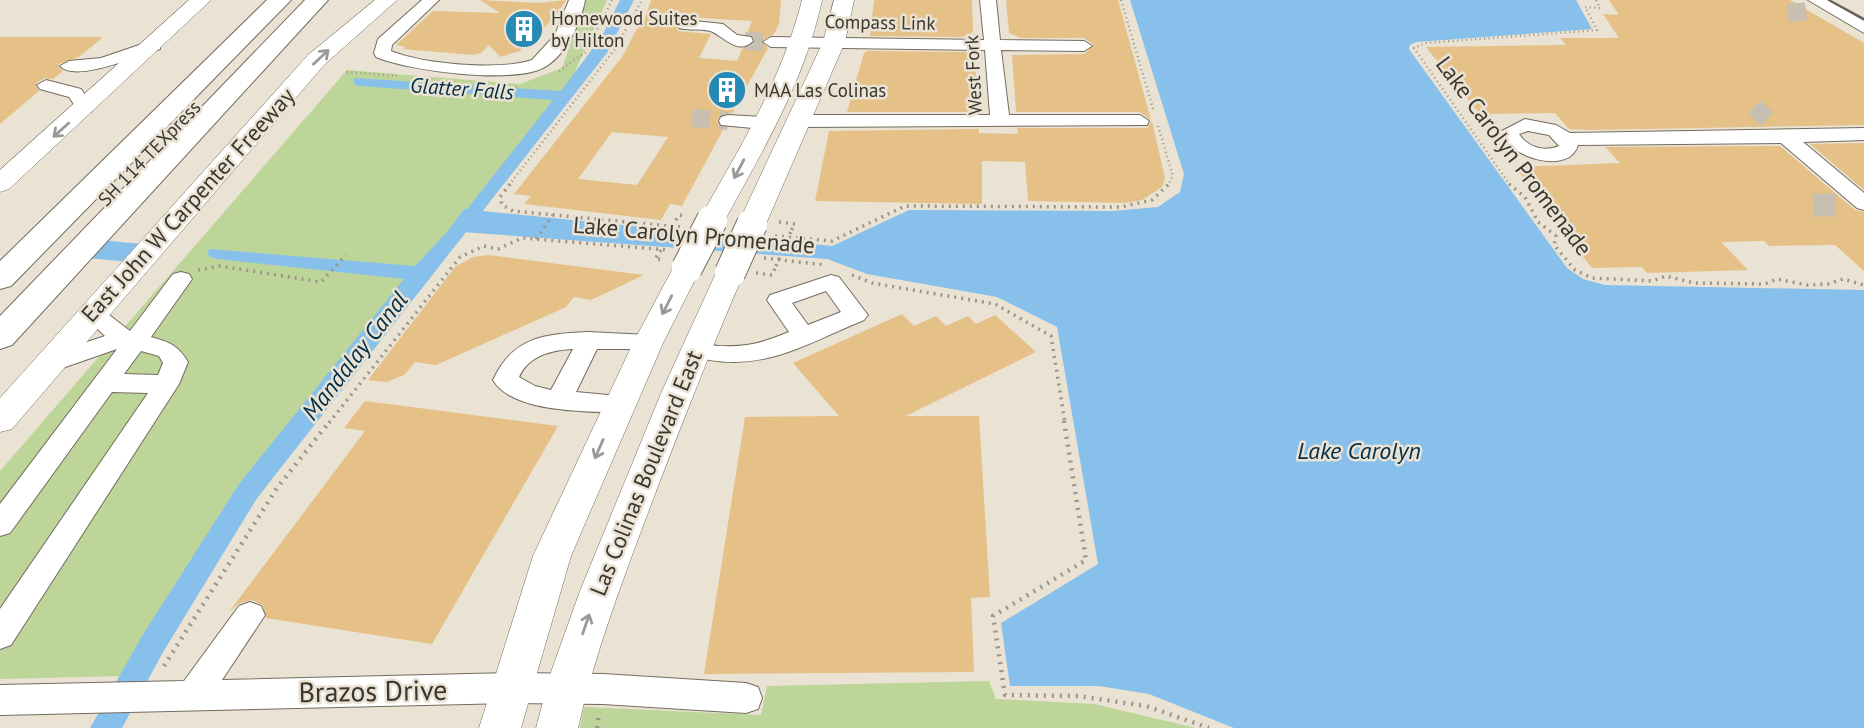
<svg xmlns="http://www.w3.org/2000/svg" width="1864" height="728" viewBox="0 0 1864 728" font-family="'PT Sans',sans-serif">
	<rect width="100%" height="100%" fill="#eae2d3"/>
	<path fill="#bed599" d="M586 0H607L564 96 122 676 0 679V471L347 70 520 84 562 68Z
		M989 681 996 699 1094 704 1196 728H580L584 707 761 715 767 686Z"/>
	<path fill="#88c0ec" d="M1130 0H1576L1592 29 1416 42 1410 45 1409 49 1567 268 1583 279 1605 285 1864 290V728H1234L1149 694 1099 686H1010L1001 623 1098 564 1057 327 997 297 867 274 827 259 448 231 464 209 832 246 909 210 1113 211 1158 207 1180 192 1184 174Z"/>
	<g fill="none" stroke-linecap="round" stroke-linejoin="round">
		<path fill="#88c0ec" fill-rule="evenodd" d="M620 0H634L607 53 257 498 162 654 122 728H90L142 636 239 484 404 279 217 259 210 257 207 253 210 249 415 266 460 218 553 100 360 86 354 84V78L561 91 602 36Z"/>
		<path fill="#88c0ec" fill-rule="evenodd" d="M99 240 143 244 148 251 143 258 131 262 87 258 82 251 87 244Z"/>
	</g>
	<path fill="#e5c187" fill-rule="evenodd" d="M480 0 538 3 566 0 555 17 520 51 500 57 489 45 481 53 473 55 403 49 405 47 396 45 433 11 500 13Z
		M651 0H781L779 24 774 34 761 41 768 48 732 113 719 116 717 122 724 128 682 206 670 204 661 220 524 204 531 196 514 194 622 57 641 21H644ZM685 17 752 21 747 34 753 36 756 42 742 49 737 61 699 58 711 34 678 31 674 24ZM612 132 668 137 637 185 578 179Z
		M874 0H972L973 32 963 37 870 36Z
		M1006 0H1118L1151 120 1140 112H1016L1012 55 1084 54 1094 45 1084 38H1021L1009 33Z
		M1609 0H1790L1864 43V125L1589 130 1569 129 1555 113 1480 114 1426 47 1566 45 1560 38H1619L1603 14 1619 15Z
		M0 37H103L79 57 59 64 58 67 63 71 53 79 45 78 36 83 39 91 0 124Z
		M868 51 966 52 975 57 978 112H847L864 53Z
		M1152 121 1165 178 1162 187 1142 200 1126 203 1028 201 1025 162 982 161V204L815 201 829 131 979 129V133L1018 134 1017 128H1147Z
		M1864 143V190L1810 144Z
		M1780 146 1855 210 1864 212V271L1835 245 1769 246 1764 241 1721 242 1748 270 1647 273 1642 267 1592 268 1562 230H1571L1547 198 1540 199 1515 167 1620 163 1605 147Z
		M489 255 644 275 591 300 574 297 566 307 436 365 415 362 404 375 387 382 368 380 456 266 473 257Z
		M902 314 914 326 936 316 946 326 968 316 976 324 995 315 1036 352 906 416H979L990 597 971 598 974 672 704 674 745 417 839 416 793 363Z
		M365 401 558 426 432 644 266 618 263 605 251 600 238 604 229 612 365 431 344 428Z"/>
	<g fill="none" stroke-linecap="round" stroke-linejoin="round">
		<path stroke="#c7c0b2" stroke-width="18" stroke-dasharray="18 9" stroke-linecap="butt" d="M1788 13 1810 11
			M745 41 771 42
			M1754 107 1773 124
			M692 118 728 121"/>
		<path stroke="#c7c0b2" stroke-width="23" stroke-dasharray="23 11" stroke-linecap="butt" d="M1813 205H1842"/>
		<g stroke="#746c5f" stroke-width="2">
			<path id="minor" d="M422 0H439L392 45 391 51C422 64 499 71 532 60L555 35 569 0H585C581 23 565 57 543 68 510 84 409 71 376 57L374 53 378 39Z
				M980 0H996L1000 40 1084 41 1092 46 1084 51 1001 50 1009 115H1140L1149 121 1147 125 801 127 792 121 801 115H990L985 50 771 47 763 42 771 37 984 40Z
				M1808 0H1827L1864 21V33Z
				M685 20 723 24 737 35 751 37 753 41C739 55 726 39 713 32 704 28 690 31 679 28L677 25Z
				M154 40 160 41V49C140 55 76 83 60 66L69 61 101 58Z
				M46 80 81 89 94 108 91 112H79L69 97 40 89 37 85Z
				M728 115 763 117 772 123 763 129 721 125 719 121 721 117Z
				M1525 119 1556 125 1570 133 1864 128V140L1803 142 1864 193V210L1857 208 1781 143 1578 145C1570 175 1510 159 1500 132ZM1528 131 1549 135 1559 146C1545 152 1528 148 1519 134Z
				M181 272 189 274 192 279 151 337C169 342 178 345 188 362L179 384 11 645 0 649V609L148 393 112 392 10 533 0 536V504L117 349 48 373 39 370 36 364 39 358 105 336 80 313 84 308H100L130 331 173 274ZM141 351 159 356 163 363 158 375 124 374Z
				M831 275 839 277 864 310 868 315 864 320C801 346 756 377 686 354L683 348 686 342C699 339 707 345 719 346 748 347 762 343 789 332L767 300 770 295ZM826 291 841 312 808 325 792 303Z
				M588 332 648 335 656 337 660 343 656 349H597L576 392 629 397 633 404 629 411 620 413C586 411 512 413 493 380 513 337 544 334 588 332ZM573 349 551 390 535 386 519 377C528 356 551 350 573 349Z
				M250 602 261 606 265 615 222 680 511 673 603 674 746 683 758 687 762 698 758 709 746 713 603 704 511 703 0 715V685L184 681 239 606Z"/>
		</g>
		<g stroke="#746c5f" stroke-width="1">
			<path id="major" d="M189 0H211L9 189 0 192V170Z
				M375 0H397L324 65 12 429 0 432V398L308 55Z
				M802 0H822C805 80 764 148 725 220L722 226H702L699 220C739 149 782 80 802 0Z
				M834 0H854L845 42 766 224 762 230H742L738 224 823 42Z
				M687 259 697 262 701 268 663 343 571 556 521 728H479L533 556 633 343 673 268 677 262Z
				M730 264 740 267 744 273C710 351 679 431 649 510 622 582 595 653 578 728H536L551 672 580 591 662 391 716 273 720 267Z"/>
		</g>
		<g stroke="#746c5f" stroke-width="2">
			<path id="highway" d="M267 0H291L11 286 0 289V261Z
				M305 0H328L12 345 0 349V316Z"/>
		</g>
		<path stroke="#9b958a" stroke-width="2.5" stroke-dasharray="1 3.5" stroke-linecap="butt" d="M1121 0 1154 112
			M559 71 586 52 612 0
			M347 72 397 76
			M504 101 518 85
			M1158 126 1173 176 1168 185
			M509 185 615 49 642 0
			M1510 185 1414 48 1426 43 1597 30 1585 7 1600 8 1596 0"/>
		<path stroke="#9b958a" stroke-width="3.5" stroke-dasharray="2 5" stroke-linecap="butt" d="M510 184 500 197 502 205 513 211 680 227
			M1509 184 1525 197 1538 222 1556 236 1554 245 1575 270 1592 278 1652 281 1666 276 1694 283 1765 284 1777 279 1807 285 1828 284 1843 279 1864 285
			M779 222 795 224 791 231
			M672 226 679 215 685 216
			M775 236 832 241 905 206 1121 207 1152 200 1169 184
			M536 239 553 215
			M661 250 655 259 665 260
			M764 258 825 265
			M198 270 220 266 321 282 346 255
			M756 273 772 275 776 266
			M852 275 872 283 995 304 1051 336 1065 423
			M329 423 460 257 484 246 498 249 522 238 669 250"/>
		<path stroke="#9b958a" stroke-width="4.5" stroke-dasharray="2 6" stroke-linecap="butt" d="M1064 421 1086 560 993 616 1005 695 1078 696 1146 706 1209 728
			M164 666 277 488 330 421
			M597 728 599 712"/>
		<use href="#minor" fill="#fff" fill-rule="evenodd"/>
		<use href="#major" fill="#fff" fill-rule="evenodd"/>
		<use href="#highway" fill="#fff" fill-rule="evenodd"/>
		<path stroke="#67625a" stroke-width="2" d="M1829 0 1864 19"/>
		<g stroke="#746c5f" stroke-width="32" stroke-linecap="butt">
			<path id="major-bridge" d="M687 268 712 220
				M730 273 752 224"/>
		</g>
		<path stroke="#9b958a" stroke-width="3.5" stroke-dasharray="2 5" stroke-linecap="butt" d="M776 266 791 231"/>
		<use href="#major-bridge" stroke="#fff" stroke-width="30"/>
	</g>
	<defs><path id="oneway-shaft" d="M-6 0H5M1.5-3L5.5 0L1.5 3" fill="none" stroke-width="1.6" stroke-linecap="round" stroke-linejoin="round" transform="scale(1.75)"/></defs>
	<g stroke="#9c9a98">
		<use href="#oneway-shaft" transform="translate(321 57) rotate(-43)"/>
		<use href="#oneway-shaft" transform="translate(61 130) rotate(138)"/>
		<use href="#oneway-shaft" transform="translate(739 169) rotate(118)"/>
		<use href="#oneway-shaft" transform="translate(667 305) rotate(117)"/>
		<use href="#oneway-shaft" transform="translate(599 449) rotate(114)"/>
		<use href="#oneway-shaft" transform="translate(586 624) rotate(-71)"/>
	</g>
	<defs>
		<g id="building-disc" transform="scale(2.0125)"><circle r="9.5" fill="#268ab4" stroke="#eae2d3"/><path d="M-4-6H4V6H1V3H-1V6H-4ZM-2.5-4.3h1.7v1.8h-1.7ZM.8-4.3h1.7v1.8H.8ZM-2.5-1h1.7V.8h-1.7ZM.8-1h1.7V.8H.8Z" fill="#fff"/></g>
	</defs>
	<g fill-rule="evenodd">
		<use href="#building-disc" x="524" y="29"/>
		<use href="#building-disc" x="727" y="90"/>
	</g>
	<g text-anchor="middle" stroke-width="5" stroke-linejoin="round" paint-order="stroke">
		<g font-size="19" fill="#3a3630" stroke="#eae2d3" text-anchor="start">
			<text x="551" y="25">Homewood Suites<tspan x="551" dy="22">by Hilton</tspan></text>
			<text x="754" y="97">MAA Las Colinas</text>
		</g>
		<g font-size="19" fill="#3a3630" stroke="#eae2d3">
			<text transform="translate(880 22) rotate(1)" y="7">Compass Link</text>
			<text transform="translate(973 75) rotate(-93)" y="7">West Fork</text>
			<text transform="translate(149 153) rotate(-46)" y="7">SH 114 TEXpress</text>
		</g>
		<g font-size="21" font-style="italic" fill="#012e4a" stroke="#eae2d3">
			<text transform="translate(462 89) rotate(4)" y="7">Glatter Falls</text>
		</g>
		<g font-size="23" fill="#3a3630" stroke="#eae2d3">
			<text transform="translate(1514 156) rotate(53)" y="8">Lake Carolyn Promenade</text>
			<text transform="translate(188 205) rotate(-48)" y="8">East John W Carpenter Freeway</text>
			<text transform="translate(694 235) rotate(5)" y="8">Lake Carolyn Promenade</text>
			<text transform="translate(646 473) rotate(-68)" y="8">Las Colinas Boulevard East</text>
		</g>
		<g font-size="24" font-style="italic" fill="#012e4a" stroke="#eae2d3">
			<text transform="translate(355 356) rotate(-52)" y="8">Mandalay Canal</text>
			<text x="1359" y="459">Lake Carolyn</text>
		</g>
		<g font-size="28" fill="#3a3630" stroke="#eae2d3">
			<text transform="translate(373 691) rotate(-1)" y="10">Brazos Drive</text>
		</g>
	</g>
</svg>
